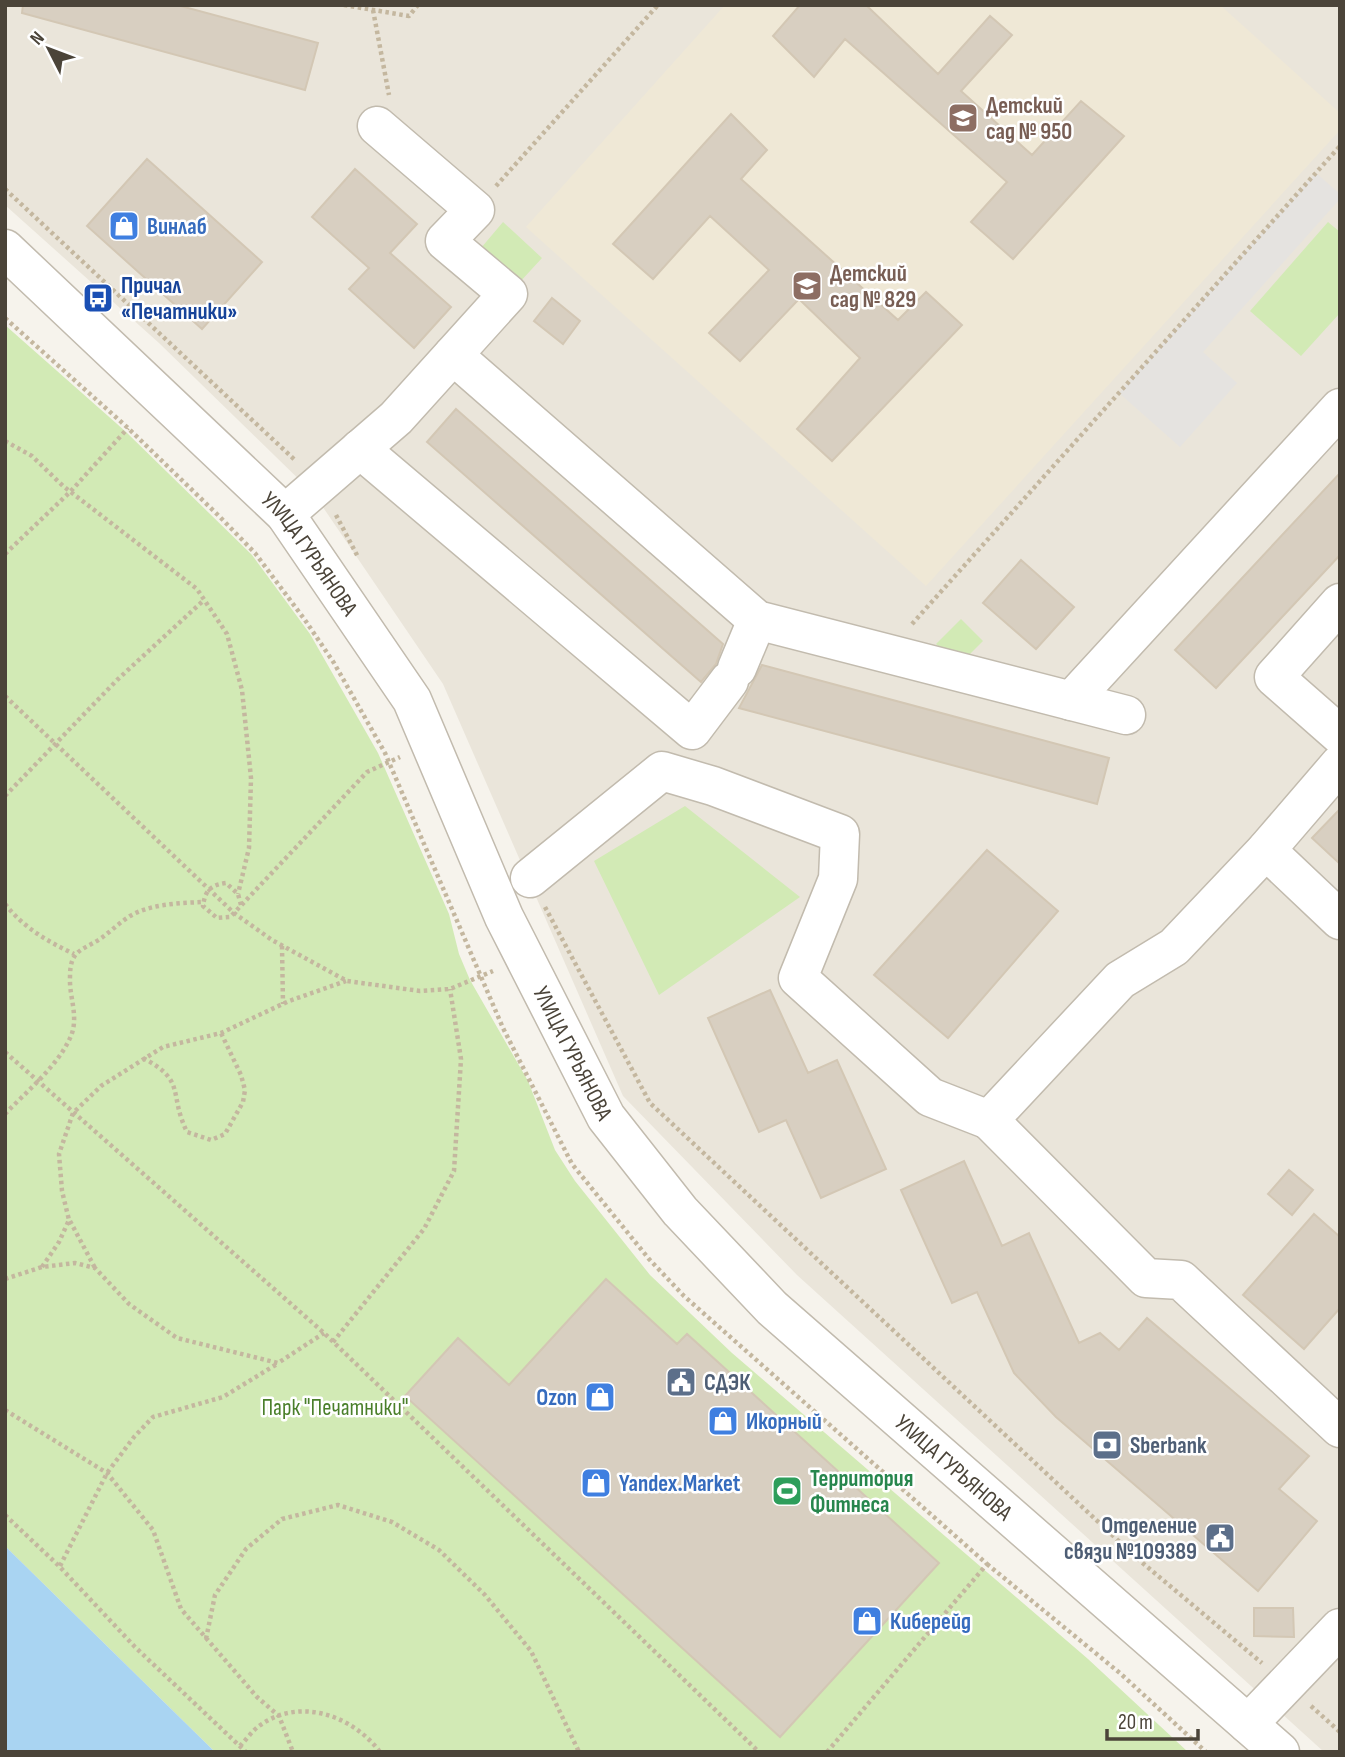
<svg xmlns="http://www.w3.org/2000/svg" width="1345" height="1757" viewBox="0 0 1345 1757" font-family="'Sofia Sans Condensed',sans-serif">
	<rect width="100%" height="100%" fill="#f6f3ec"/>
	<path fill="#eae5da" d="M5 5H1340V1752H1324L797 1275 623 1096 443 684 314 494 159 343 5 205Z"/>
	<path fill="#efe8d6" d="M725 5H1220L1340 113V130L926 586 526 227Z"/>
	<path fill="#d2eab5" d="M503 222 542 258 519 283 481 248Z
		M1328 222 1340 232V313L1301 356 1250 311Z
		M5 325 125 431 252 555 310 634 378 753 449 914 459 954 470 980 528 1081 555 1150 575 1181 650 1275 732 1353 1088 1659 1188 1752H215L5 1546Z
		M961 619 983 641 959 665 936 644Z
		M685 806 800 897 659 995 594 861Z"/>
	<path fill="#e5e3e0" d="M1316 173 1340 194V199L1203 352 1237 383 1180 447 1119 393Z"/>
	<path fill="#a9d4f2" d="M5 1546 215 1752H5Z"/>
	<path fill="#d8cfc1" stroke="#d3c7b4" stroke-width="2" d="M23 5H177L318 43 305 90 22 13Z
		M800 5H866L938 74 990 16 1012 35 961 91 1032 155 1081 101 1124 136 1013 259 971 222 1007 182 845 39 814 77 773 36Z
		M731 114 767 150 741 179 898 320 926 292 962 325 832 461 797 429 860 358 799 299 740 361 709 333 769 270 710 216 653 279 613 244Z
		M147 159 262 262 202 329 87 226Z
		M355 169 417 224 390 253 451 307 414 348 349 289 369 268 312 217Z
		M552 298 580 321 563 344 534 321Z
		M456 409 723 644 716 664 701 682 427 442Z
		M1340 473V555L1216 688 1175 650Z
		M1021 560 1074 607 1036 649 983 603Z
		M762 665 1109 758 1097 804 739 708Z
		M1340 809V864L1312 838Z
		M987 850 1058 911 948 1038 874 975Z
		M770 990 808 1073 837 1060 886 1169 821 1198 786 1120 759 1132 708 1018Z
		M964 1161 1002 1246 1029 1233 1079 1343 1100 1333 1119 1350 1147 1318 1309 1456 1279 1489 1317 1521 1258 1591 1056 1417 1014 1373 977 1292 952 1303 901 1190Z
		M1289 1170 1313 1190 1292 1215 1268 1194Z
		M1314 1214 1340 1237V1308L1304 1349 1243 1295Z
		M606 1279 677 1344 687 1334 939 1563 780 1737 405 1396 458 1338 509 1385Z
		M1254 1608H1293L1294 1637 1254 1636Z"/>
	<g fill="none" stroke-linecap="round" stroke-linejoin="round">
		<g stroke="#c2bbae" stroke-width="41">
			<g id="minor">
				<path id="s1" d="M5 249 285 514 412 700 504 917 606 1117 680 1211 772 1308 1280 1752"/>
				<path d="M453 355 757 620 1126 715"/>
				<path d="M360 449 692 730 729 681"/>
				<path d="M285 514 396 418 508 294 445 241 475 210 377 126"/>
				<path d="M1340 603 1274 677 1340 735"/>
				<path d="M737 668 757 620"/>
				<path d="M1071 701 1340 408"/>
				<path d="M1340 764 1266 850 1174 947 1120 980 989 1120 1146 1278 1181 1280 1340 1428"/>
				<path d="M1266 850 1340 920"/>
				<path d="M530 878 662 771 713 786 840 834 838 879 798 978 930 1097 989 1120"/>
				<path d="M1248 1724 1340 1628"/>
			</g>
		</g>
		<path stroke="#c4b79f" stroke-width="4.5" stroke-dasharray="3.5 3.5" stroke-linecap="butt" d="M344 5 409 16 418 5
			M373 10 389 95
			M496 186 658 5
			M5 189 296 461
			M5 318 128 428 220 517 255 553 305 620 334 663 385 753 503 1028 572 1164 649 1259 684 1296 987 1564 827 1752
			M5 441 32 456 63 486 197 589 227 634 242 690 251 778 249 848 238 894
			M336 515 358 557
			M5 554 71 491 128 428
			M912 624 1340 146
			M5 696 234 913 272 940 347 981 420 991 450 989 493 971
			M5 796 117 680 204 600
			M5 904C24 928 47 941 74 954
			M241 905 238 894 226 883C210 885 205 891 203 906L217 918 230 917 234 913 367 772 400 757
			M545 907 650 1103 1139 1560 1262 1663
			M282 946 283 1004
			M5 1052 324 1333 759 1752
			M143 1058C187 1081 168 1093 187 1132L211 1140 225 1134 243 1102 245 1090 241 1075 221 1033
			M5 1114C27 1091 58 1066 71 1036 79 1016 69 997 70 977 70 950 81 951 100 939 110 932 119 923 130 916 150 904 180 903 203 902
			M70 1221 95 1268
			M42 1267 59 1242 69 1220 62 1191 59 1154 73 1113 101 1086 163 1047 221 1033 289 1001 346 981
			M5 1279 42 1267 75 1263 95 1268 129 1304 177 1338 278 1363 324 1333
			M333 1342 424 1229 454 1171 461 1059 450 989
			M5 1410 107 1473 153 1530 181 1609 257 1697 279 1716 293 1752
			M5 1515 59 1566 135 1647 246 1752
			M987 1564 1121 1674 1206 1752
			M60 1566 107 1473 134 1437 153 1417 223 1397 277 1364
			M206 1639 215 1595 246 1549 282 1519 338 1505 392 1522 439 1550 485 1595 531 1651 579 1752
			M1311 1706 1340 1732
			M240 1746C246 1740 252 1731 259 1726 300 1696 353 1716 380 1752"/>
		<use href="#minor" stroke="#fff" stroke-width="38"/>
	</g>
	<defs>
		<g id="school-square" transform="scale(1.575)"><rect x="-9" y="-9" width="18" height="18" rx="4" fill="#8d6e63" stroke="#fff"/><path d="M0-5L7-2L0 1L-7-2ZM-4 1L0 2.5L4 1V4Q0 6-4 4Z" fill="#fff"/></g>
		<g id="shop-square" transform="scale(1.575)"><rect x="-9" y="-9" width="18" height="18" rx="4" fill="#3f7fe0" stroke="#fff"/><path d="M-5-2.5h2.3a2.7 3.5 0 0 1 5.4 0H5L5.5 6h-11ZM-1.5-2.5h3a1.5 2.3 0 0 0-3 0Z" fill="#fff"/></g>
		<g id="bus-square" transform="scale(1.575)"><rect x="-9" y="-9" width="18" height="18" rx="4" fill="#1a4fb4" stroke="#fff"/><path d="M-5-6H5V4H4V6H2V4H-2V6H-4V4H-5ZM-3.5-4V0h7V-4ZM-3.5 1.2v1.5H-2V1.2ZM2 1.2v1.5H3.5V1.2Z" fill="#fff"/></g>
		<g id="civic-square" transform="scale(1.575)"><rect x="-9" y="-9" width="18" height="18" rx="4" fill="#5c6f8a" stroke="#fff"/><path d="M-.6-6.5H3V-4.5H.6V-3L4-1V1h2V6H-6V1h2V-1L-.6-3ZM-1.2 2.5V6h2.4V2.5Z" fill="#fff"/></g>
		<g id="bank-square" transform="scale(1.575)"><rect x="-9" y="-9" width="18" height="18" rx="4" fill="#5c6f8a" stroke="#fff"/><path d="M-6-4H6V4H-6ZM0-2.3a2.3 2.3 0 1 0 0 4.6a2.3 2.3 0 1 0 0-4.6Z" fill="#fff"/></g>
		<g id="stadium-square" transform="scale(1.575)"><rect x="-9" y="-9" width="18" height="18" rx="4" fill="#2e9e5b" stroke="#fff"/><path d="M0-5a6.5 5 0 1 0 0 10a6.5 5 0 1 0 0-10ZM-3.5-1.8h7v3.6h-7Z" fill="#fff"/></g>
	</defs>
	<g fill-rule="evenodd">
		<use href="#school-square" x="963" y="118"/>
		<use href="#shop-square" x="124" y="226"/>
		<use href="#school-square" x="807" y="286"/>
		<use href="#bus-square" x="98" y="298"/>
		<use href="#civic-square" x="681" y="1382"/>
		<use href="#shop-square" x="600" y="1397"/>
		<use href="#shop-square" x="723" y="1421"/>
		<use href="#bank-square" x="1107" y="1445"/>
		<use href="#shop-square" x="596" y="1483"/>
		<use href="#stadium-square" x="787" y="1491"/>
		<use href="#civic-square" x="1220" y="1538"/>
		<use href="#shop-square" x="867" y="1621"/>
	</g>
	<g text-anchor="middle" stroke-width="5" stroke-linejoin="round" paint-order="stroke">
		<g font-size="23" font-weight="bold" fill="#785e54" stroke="#fff" text-anchor="start">
			<text x="986" y="113">Детский<tspan x="986" dy="26">сад № 950</tspan></text>
			<text x="830" y="281">Детский<tspan x="830" dy="26">сад № 829</tspan></text>
		</g>
		<g font-size="23" font-weight="bold" fill="#366cbe" stroke="#fff" text-anchor="start">
			<text x="147" y="234">Винлаб</text>
			<text x="577" y="1405" text-anchor="end">Ozon</text>
			<text x="746" y="1429">Икорный</text>
			<text x="619" y="1491">Yandex.Market</text>
			<text x="890" y="1629">Киберейд</text>
		</g>
		<g font-size="23" font-weight="bold" fill="#164399" stroke="#fff" text-anchor="start">
			<text x="121" y="293">Причал<tspan x="121" dy="26">«Печатники»</tspan></text>
		</g>
		<g font-size="23" fill="#4b4439" stroke="#fff">
			<text dy="8" stroke="none"><textPath href="#s1" startOffset="432">УЛИЦА ГУРЬЯНОВА</textPath></text>
			<text dy="8" stroke="none"><textPath href="#s1" startOffset="999">УЛИЦА ГУРЬЯНОВА</textPath></text>
			<text dy="8" stroke="none"><textPath href="#s1" startOffset="1566">УЛИЦА ГУРЬЯНОВА</textPath></text>
		</g>
		<g font-size="23" font-weight="bold" fill="#4e5e75" stroke="#fff" text-anchor="start">
			<text x="704" y="1390">СДЭК</text>
			<text x="1130" y="1453">Sberbank</text>
			<text x="1197" y="1533" text-anchor="end">Отделение<tspan x="1197" dy="26">связи №109389</tspan></text>
		</g>
		<g font-size="23" fill="#4a7f2a" stroke="#fff">
			<text x="335" y="1415">Парк "Печатники"</text>
		</g>
		<g font-size="23" font-weight="bold" fill="#27864d" stroke="#fff" text-anchor="start">
			<text x="810" y="1486">Территория<tspan x="810" dy="26">Фитнеса</tspan></text>
		</g>
	</g>
	<rect width="1345" height="1757" fill="none" stroke="#4b4439" stroke-width="14"/>
	<g transform="translate(49 49) rotate(312)" stroke="#ffffff" stroke-width="5" paint-order="stroke">
	<path d="M0-5L12 26L0 18L-12 26Z" fill="#4b4439"/>
	<text y="-10" font-size="19" font-weight="bold" text-anchor="middle" fill="#4b4439">N</text>
	</g>
	<path d="M1107 1729v10h91v-10" fill="none" stroke="#4b4439" stroke-width="3.5"/>
	<text x="1118" y="1729" font-size="21" fill="#4b4439" stroke="#ffffff" stroke-width="5" paint-order="stroke">20 m</text>
</svg>
